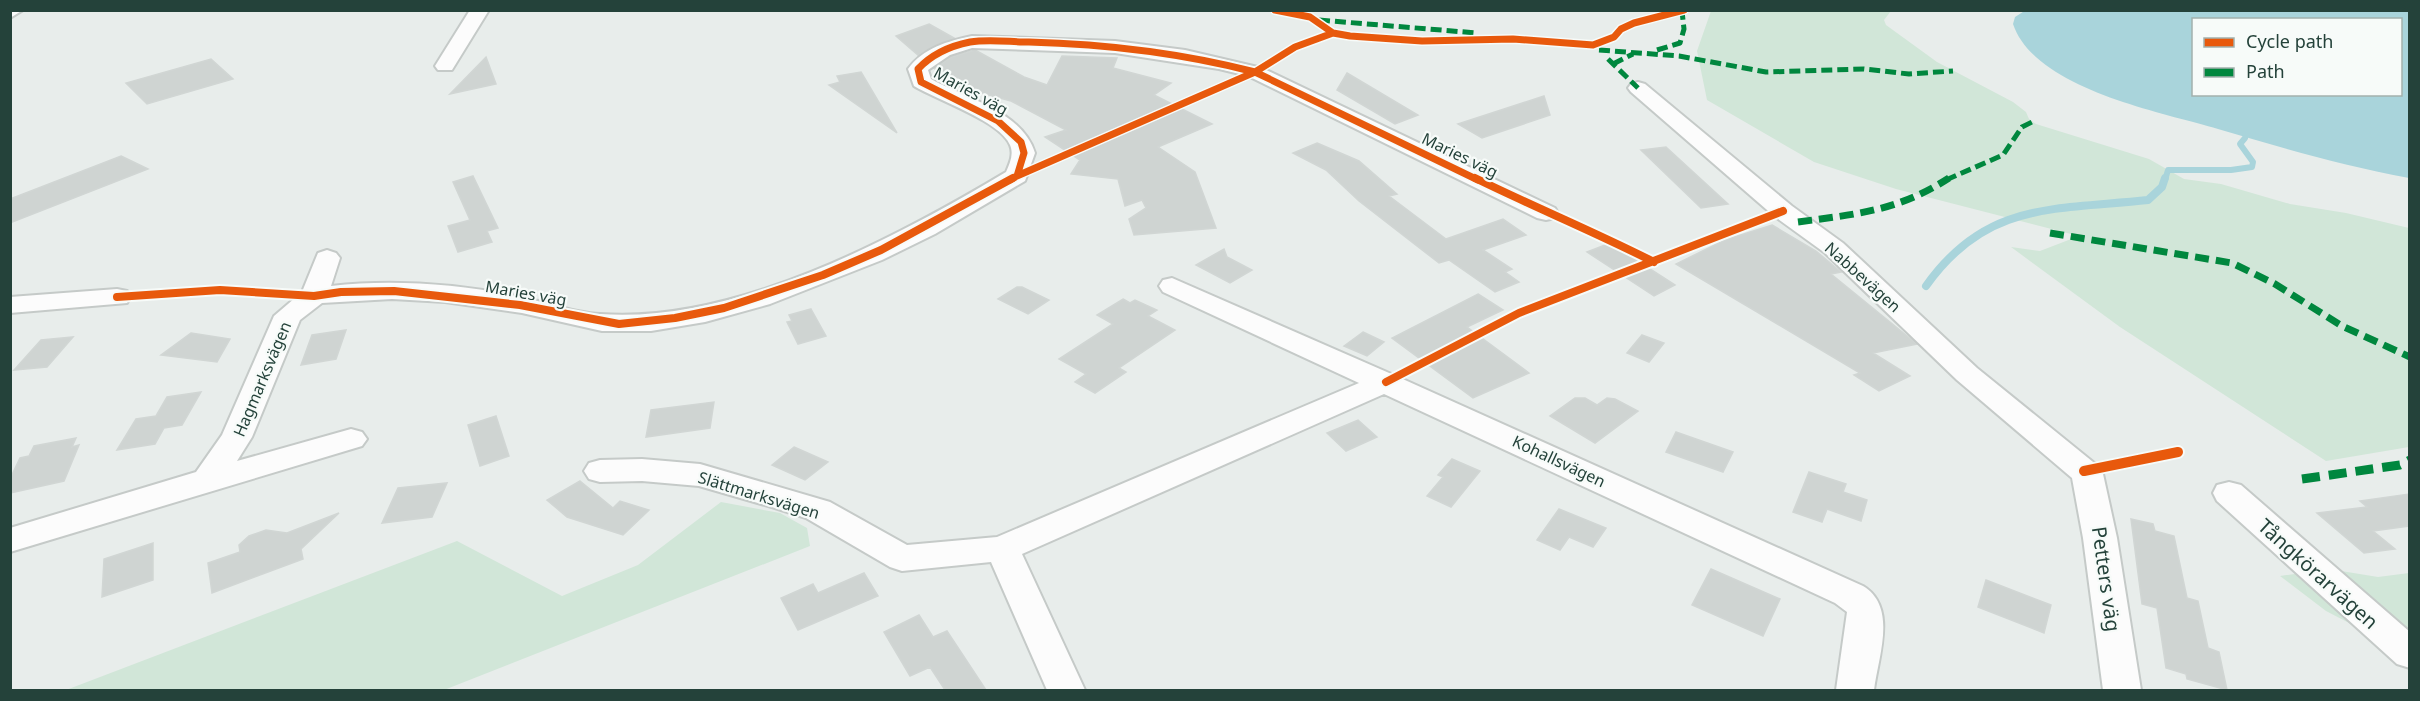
<svg xmlns="http://www.w3.org/2000/svg" width="2420" height="701" viewBox="0 0 2420 701" font-family="'Noto Sans',sans-serif">
	<rect width="100%" height="100%" fill="#e8edeb"/>
	<path fill="#d1e6d8" d="M1711 11H1891L1884 20 1886 25 1937 62 2013 102 2026 112 2029 119 2036 124 2149 159 2184 179 2221 184 2290 204 2346 213 2409 228V447L2326 461 2120 327 2011 247 2040 251 2079 236 1896 189 1814 162 1707 100 1697 51Z
		M721 502 780 513 807 528 810 546 444 690H66L457 541 562 596 638 565Z
		M2329 569 2378 577 2409 573V654L2326 611 2280 576Z"/>
	<path fill="#a9d4db" fill-rule="evenodd" d="M2026 10 2409 11V178C2344 166 2282 148 2218 129 2160 112 2035 89 2013 24L2015 17ZM2194 20H2400V94H2194Z"/>
	<g fill="none" stroke-linecap="round" stroke-linejoin="round">
		<path stroke="#a9d4db" stroke-width="6" d="M2165 180 2168 170H2231L2252 167 2253 162 2240 144 2245 138"/>
		<path stroke="#a9d4db" stroke-width="8" d="M1926 286C1986 201 2055 210 2148 200L2162 187 2165 178"/>
	</g>
	<path fill="#cfd4d2" stroke="#d1d6d4" stroke-width="1.5" d="M929 24 954 38 918 55 896 36Z
		M975 50 1024 77 1047 85 1062 56 1117 58 1113 68 1171 83 1154 95 1212 124 1158 147 1195 172 1216 228 1134 235 1129 219 1146 208 1142 200 1125 206 1118 179 1071 174 1080 160 1045 137 1066 130 1011 101 955 86 934 68 951 57Z
		M486 57 496 84 450 94Z
		M211 59 233 79 147 104 126 83Z
		M861 72 897 133 829 85 840 82 837 76Z
		M1347 73 1418 115 1395 124 1337 90Z
		M1544 96 1550 115 1482 138 1458 124Z
		M1317 143 1359 161 1397 194 1389 196 1446 239 1503 219 1526 235 1483 250 1512 269 1505 272 1519 282 1495 292 1449 260 1439 263 1359 201 1326 170 1293 153Z
		M1666 147 1728 204 1701 208 1641 150Z
		M121 156 148 169 10 223V199Z
		M473 176 498 228 487 231 492 242 458 252 448 226 470 220 453 182Z
		M1772 225 1816 251 1841 272 1831 274 1917 344 1873 353 1910 376 1879 391 1854 375 1860 373 1676 264 1725 240Z
		M1610 243 1675 285 1654 296 1587 252Z
		M1224 249 1227 257 1252 270 1230 283 1196 265Z
		M1017 287H1022L1049 300 1028 314 998 299Z
		M1478 294 1503 310 1467 327 1529 373 1473 398 1392 338Z
		M1123 299 1130 303 1135 300 1157 310 1148 316 1175 330 1119 368 1126 372 1095 393 1075 382 1086 374 1059 359 1113 324 1097 315Z
		M811 309 826 336 798 344 787 322 792 321 789 315Z
		M346 330 336 359 301 365 312 335Z
		M1363 332 1384 342 1367 356 1344 346Z
		M191 333 230 339 217 362 161 355Z
		M1642 335 1664 343 1649 362 1627 353Z
		M73 337 47 367 14 370 41 340Z
		M201 392 182 425 164 428 155 444 117 450 136 419 156 416 167 397Z
		M1575 398H1585L1597 405 1607 398 1615 399 1638 411 1595 443 1550 416Z
		M714 402 710 428 646 437 651 410Z
		M496 416 509 456 480 466 468 425Z
		M1358 420 1377 437 1346 451 1327 433Z
		M1676 432 1733 452 1723 472 1666 452Z
		M76 438 72 447 79 445 64 481 10 493V479L20 458 29 456 34 446Z
		M794 447 828 462 805 480 772 465Z
		M1452 459 1480 471 1451 507 1427 496 1443 477 1438 475Z
		M1809 472 1846 484 1843 492 1867 500 1861 521 1827 509 1822 522 1793 512Z
		M580 481 613 508 620 501 649 510 623 535 567 517 547 500Z
		M447 483 432 517 382 523 398 488Z
		M2409 494V526L2373 531 2395 549 2364 553 2317 513 2367 507 2360 501Z
		M1559 509 1606 528 1593 547 1569 537 1560 550 1537 540Z
		M339 513 301 549 303 559 212 593 208 563 240 552 239 545 249 536 266 530 287 533Z
		M2131 519 2153 524 2155 531 2174 536 2187 598 2198 601 2208 648 2219 652 2227 690 2187 679 2186 674 2166 668 2157 608 2142 604Z
		M153 543V580L102 597 104 559Z
		M1711 569 1780 599 1763 636 1692 605Z
		M864 573 878 596 798 630 781 598 813 584 818 593Z
		M1986 580 2051 605 2044 633 1978 607Z
		M919 615 933 637 947 631 986 690H945L930 667 910 676 884 632Z"/>
	<g fill="none" stroke-linecap="round" stroke-linejoin="round">
		<g stroke="#c5cac8" stroke-width="4">
			<path id="minor" d="M10 10H23L10 18Z
				M470 10H489L452 70H438L435 66Z
				M972 36 1115 41 1185 50 1262 68 1555 208 1558 213 1555 218 1546 220 1537 218 1248 76 1219 69 1115 53 972 48 950 55 928 70 931 79C965 98 1022 111 1035 153L1025 181 935 234 882 260 770 304 705 322 651 331H602L522 313 445 302 392 299 322 303 300 320 252 437 237 461 351 429 362 432 367 439 362 446 10 552V528L196 472 222 435 274 316 302 292 318 253 327 250 336 253 340 258 331 286C393 279 459 284 521 297 547 302 573 313 600 314 734 324 894 239 1006 172 1010 163 1014 154 1010 145 1000 121 937 100 914 86L908 69C923 48 948 41 972 36Z
				M1638 82 1645 84 1792 206 1843 243 1977 368 2098 466 2103 474 2117 538 2141 690H2103L2083 538 2072 478 1957 380 1825 253 1774 216 1631 92 1628 88 1631 84Z
				M1172 278 1396 376 1863 586C1898 607 1878 657 1874 690H1836L1847 612 1835 603 1384 394 1022 554 1085 690H1047L991 562 902 571 890 567 806 518 775 508 699 486 642 481 600 482 589 479 584 471 589 463 600 460 642 459 700 464 830 502 907 545 997 537 1359 383 1163 292 1159 286 1163 280Z
				M117 289 127 291 130 297 127 303 10 313V297Z
				M2229 482 2241 485 2410 632V668L2397 664 2217 501 2213 493 2217 485Z"/>
		</g>
		<use href="#minor" fill="#fcfcfc" fill-rule="evenodd"/>
		<path stroke="#00873e" stroke-width="5" stroke-dasharray="11 5" stroke-linecap="butt" d="M1319 20 1477 33
			M1599 50 1679 56 1766 72 1864 69 1909 74 1953 71
			M1657 50 1680 43 1684 29 1682 11
			M1608 59 1638 88
			M1613 64 1633 54
			M1946 180 2003 155 2022 127 2032 122"/>
		<path stroke="#00873e" stroke-width="7" stroke-dasharray="14 7" stroke-linecap="butt" d="M1798 222C1857 214 1898 211 1949 178
			M2050 233 2232 263 2275 284 2342 326 2410 357"/>
		<path stroke="#00873e" stroke-width="9" stroke-dasharray="18 9" stroke-linecap="butt" d="M2302 479 2400 465 2410 460"/>
		<g stroke="#f7fbf9" stroke-width="10">
			<path id="cycleway-far2" d="M1275 10 1310 17 1333 33 1350 36 1422 41 1513 39 1593 45 1614 37 1621 29 1634 23 1684 10
				M1017 176 1255 72 1295 47 1333 33
				M1010 180 1017 176 1024 153 1021 142 998 121 921 82 918 69C932 54 950 46 970 42 989 39 1010 42 1029 42 1106 44 1181 53 1255 72L1478 180"/>
		</g>
		<g stroke="#f7fbf9" stroke-width="12">
			<path id="cycleway-far1" d="M1475 178C1534 207 1595 232 1654 262
				M117 297 220 290 314 296 341 292 394 291 520 305 619 324 675 318 724 308 823 275 881 250 1013 178
				M1386 382 1519 313 1783 211"/>
		</g>
		<g stroke="#f7fbf9" stroke-width="14">
			<path id="cycleway" d="M2084 471 2178 452"/>
		</g>
		<use href="#cycleway-far2" stroke="#e8590c" stroke-width="7"/>
		<use href="#cycleway-far1" stroke="#e8590c" stroke-width="8"/>
		<use href="#cycleway" stroke="#e8590c" stroke-width="10"/>
	</g>
	<g text-anchor="middle" stroke-width="4.5" stroke-linejoin="round" paint-order="stroke">
		<g font-size="16" fill="#24423a" stroke="#f7fbf9">
			<text transform="translate(971 91) rotate(29)" y="6">Maries väg</text>
			<text transform="translate(1460 155) rotate(26)" y="6">Maries väg</text>
			<text transform="translate(1863 277) rotate(42)" y="6">Nabbevägen</text>
			<text transform="translate(526 293) rotate(10)" y="6">Maries väg</text>
			<text transform="translate(262 379) rotate(-67)" y="6">Hagmarksvägen</text>
			<text transform="translate(1559 461) rotate(25)" y="6">Kohallsvägen</text>
			<text transform="translate(759 495) rotate(17)" y="6">Slättmarksvägen</text>
		</g>
		<g font-size="20" fill="#24423a" stroke="#f7fbf9">
			<text transform="translate(2318 574) rotate(42)" y="7">Tångkörarvägen</text>
			<text transform="translate(2106 579) rotate(82)" y="7">Petters väg</text>
		</g>
	</g>
	<rect width="2420" height="701" fill="none" stroke="#24423a" stroke-width="24"/>
	<rect x="2192" y="18" width="210" height="78" fill="#f7fbf9" stroke="#a3b1ad" stroke-width="1.5"/>
	<rect x="2204" y="38" width="30" height="9" fill="#e8590c" stroke="#a3b1ad" stroke-width="1.5"/>
	<text x="2246" y="48" font-size="18" fill="#24423a">Cycle path</text>
	<rect x="2204" y="68" width="30" height="9" fill="#00873e" stroke="#a3b1ad" stroke-width="1.5"/>
	<text x="2246" y="78" font-size="18" fill="#24423a">Path</text>
</svg>
